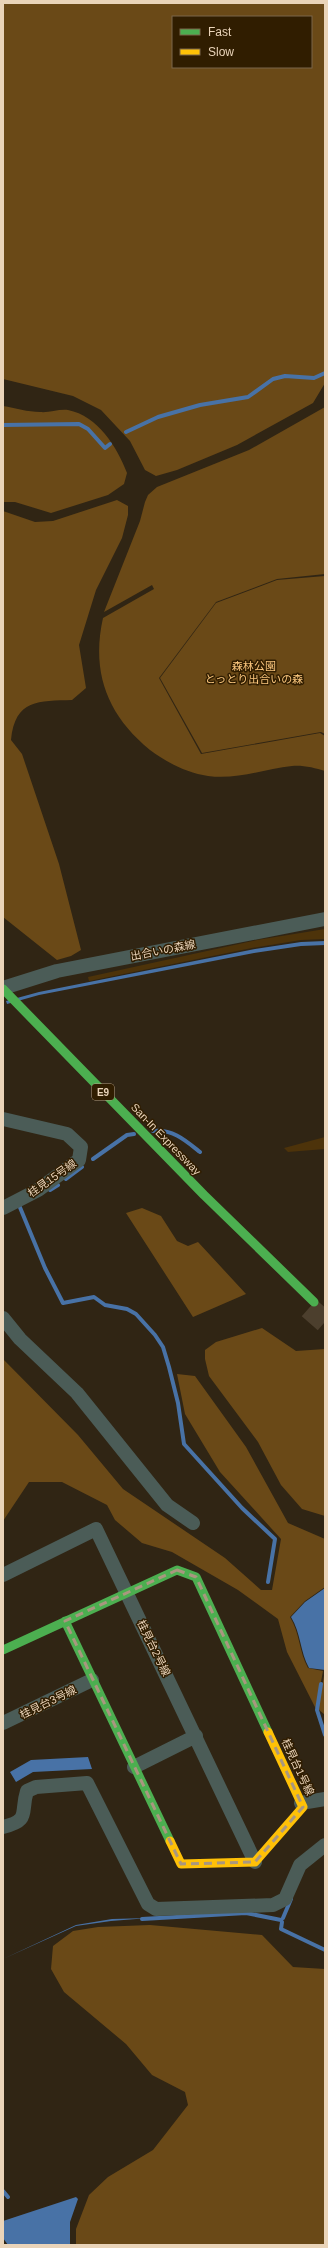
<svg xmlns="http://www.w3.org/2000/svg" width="328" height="2248" viewBox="0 0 328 2248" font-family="Helvetica,'Noto Sans JP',sans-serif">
	<rect width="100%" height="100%" fill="#302514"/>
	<path fill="#4d330a" d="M325 929V939L301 940 252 948 89 981 88 977 257 940Z
		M325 1137V1149L288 1152 284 1148Z"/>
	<path fill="#6a4917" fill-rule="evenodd" d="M3 3H325V383L313 403 237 445 177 470 156 476 145 470 130 441 101 410 73 396 3 379ZM173 17H311V67H173Z
		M3 406C15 408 28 412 40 412 49 413 58 409 68 410 98 416 117 447 127 473L124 484 108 495 51 513 15 502H3Z
		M325 407V574L277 579 216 602 159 678 201 754 320 733 325 736V771C315 768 303 765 292 766 264 769 237 780 208 776 187 773 166 762 150 750 107 715 91 672 103 618L154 589 152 585 104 612 140 521 145 502 148 495 157 487 249 450Z
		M117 500 128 506V515L122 538 96 590 79 645 86 688 72 700C39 701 15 699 11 740L22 754 59 864 81 950 71 956 57 960 3 917V511L35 522 53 521Z
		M325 576V734L321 732 202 753 160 678 216 603 277 580Z
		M142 1208 161 1216 177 1241 188 1246 198 1242 246 1294 193 1317 126 1213Z
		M262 1328 296 1351 325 1349V1516L302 1509 281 1485 258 1442 209 1376 205 1359V1350L216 1342Z
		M3 1359 78 1435 123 1489 225 1558 261 1590H272L281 1539 220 1472 185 1414 177 1374 195 1376 246 1447 288 1523 325 1539V1587L305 1601 290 1617C300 1633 299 1652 308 1668L323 1671 316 1709 287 1652 278 1619 238 1590 172 1552 142 1543 115 1520 107 1505 62 1482H29L3 1521Z
		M325 1670V1715L318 1709Z
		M150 1925 262 1935 293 1967 325 1969V2245H76V2229L89 2195 108 2177 153 2150 188 2105 185 2092 152 2075 126 2044 64 1992 51 1969 53 1946 73 1931 98 1927Z"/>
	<path fill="#4872a6" d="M325 941V945L301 946 254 953 39 995 7 1004 6 1001 39 992 255 949 301 942Z
		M325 1588V1670L309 1668C300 1652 301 1633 291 1617L305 1602Z
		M88 1757 92 1769 33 1772 16 1782 10 1772 31 1760Z
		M149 1918 111 1921 76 1926 3 1959 76 1925 112 1919Z
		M76 2197 78 2199 70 2222V2245H8L3 2238V2221Z"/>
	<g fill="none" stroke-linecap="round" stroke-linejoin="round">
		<path stroke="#4872a6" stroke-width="4" d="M3 425 79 424 88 429 105 448 110 444
			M126 432 158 417 200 405 248 397 273 379 285 376 314 378 325 373
			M153 1131C173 1129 185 1140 200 1152
			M93 1159 127 1135 134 1134
			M66 1179 82 1167
			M50 1190 58 1185
			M19 1205 45 1268 63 1303 94 1297 105 1305 127 1309 136 1314 155 1335 163 1347 169 1367 178 1403 184 1444 242 1508 275 1539 268 1582
			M321 1684 317 1710 325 1735
			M283 1918 291 1899
			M142 1919 246 1913 281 1920
			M282 1922 281 1929 325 1950
			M3 2191 8 2197"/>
		<path stroke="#4c3f2d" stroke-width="22" stroke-dasharray="22 11" stroke-linecap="butt" d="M309 1308 325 1322"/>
		<path stroke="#4b5c57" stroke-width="14" d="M3 988 57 971 325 919
			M3 1119 67 1134 81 1147 79 1160 38 1190 3 1208
			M3 1318 20 1339 77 1393 167 1505 193 1523
			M3 1575 96 1529 255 1862
			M3 1723 92 1680
			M134 1767 196 1736
			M301 1803 325 1799
			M3 1827C31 1820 20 1813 27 1791L36 1787 87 1783 148 1904 156 1909 273 1905 285 1899 300 1865 325 1845"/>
		<path stroke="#4caf50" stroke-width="9" d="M3 989 204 1195 314 1302
			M65 1621 170 1841
			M3 1650 177 1570 196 1577 268 1732"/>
		<path stroke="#ffc107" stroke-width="9" d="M170 1841 181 1864 255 1862 303 1807 268 1732"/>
	</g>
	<path fill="none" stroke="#a9977f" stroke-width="3" stroke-dasharray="8 5" stroke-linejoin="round" d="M177 1570 196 1577 303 1807 255 1862 181 1864 65 1621Z"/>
	<g text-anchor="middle" stroke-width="3" stroke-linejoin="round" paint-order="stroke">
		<rect fill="#301d00" stroke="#b29d82" stroke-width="1" x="92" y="1084" width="22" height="16" rx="3"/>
		<g font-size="10" font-weight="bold" fill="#ead4b9">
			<text x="103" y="1096">E9</text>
		</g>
		<g font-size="11" fill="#fac67d" stroke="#301d00">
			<text x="254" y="670">森林公園<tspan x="254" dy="13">とっとり出合いの森</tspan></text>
		</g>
		<g font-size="11" fill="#ead4b9" stroke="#301d00">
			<text transform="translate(163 950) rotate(-11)" y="4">出合いの森線</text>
			<text transform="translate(166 1139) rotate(46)" y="4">San-In Expressway</text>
			<text transform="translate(52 1178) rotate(-35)" y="4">桂見15号線</text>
			<text transform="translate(154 1648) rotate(64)" y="4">桂見台2号線</text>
			<text transform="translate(48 1702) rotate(-26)" y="4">桂見台3号線</text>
			<text transform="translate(298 1767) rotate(65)" y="4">桂見台1号線</text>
		</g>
	</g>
	<rect width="328" height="2248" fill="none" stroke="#ead4b9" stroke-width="8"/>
	<rect x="172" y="16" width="140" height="52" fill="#301d00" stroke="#7a664a"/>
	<rect x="180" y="29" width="20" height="6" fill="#4caf50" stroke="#7a664a"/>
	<text x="208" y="36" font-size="12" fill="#ead4b9">Fast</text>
	<rect x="180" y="49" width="20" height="6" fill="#ffc107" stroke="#7a664a"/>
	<text x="208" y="56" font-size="12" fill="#ead4b9">Slow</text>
</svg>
